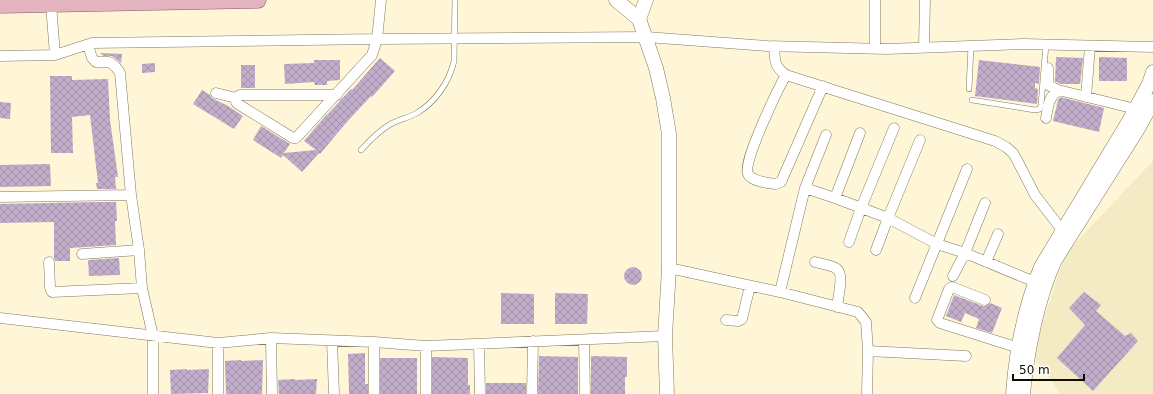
<svg xmlns="http://www.w3.org/2000/svg" width="1153" height="394" viewBox="0 0 1153 394" font-family="'DejaVu Sans',sans-serif">
	<defs>
		<pattern id="building-cross-hatch" width="8" height="8" patternUnits="userSpaceOnUse"><rect width="8" height="8" fill="#c1acca"/><path d="M0 0l8 8M0 8l8-8" fill="none" stroke="#a593ac"/></pattern>
	</defs>
	<rect width="100%" height="100%" fill="#fef6d6"/>
	<path fill="#f4eac4" d="M1153 161V394H1061L1032 354 1066 253Z"/>
	<path fill="url(#building-cross-hatch)" d="M100 53 122 54 121 63 112 56H104Z
		M1056 57 1083 58 1080 84H1061L1055 81Z
		M1099 57 1127 58V81H1099Z
		M380 58 395 71 372 97 371 96 346 123 320 154 319 153 302 172 283 155 281 158 253 140 261 126 290 144 284 153 316 150 304 141 327 114V115L351 89 352 90Z
		M314 60H340V80L327 81V85H315L314 82 285 84 284 64 314 63Z
		M979 60 1040 67 1039 84 1035 83V88L1038 89 1037 104 975 96Z
		M155 63V72L142 73V64Z
		M241 65H255V88H241Z
		M50 76H72V80L108 79 110 120 118 177H115L116 189H97L96 183H98L90 115 72 117 73 153H51Z
		M202 90 210 95 212 98 228 106 243 116 234 129 193 104Z
		M1060 97 1104 108 1099 132 1053 121 1058 100Z
		M0 102 11 103 10 119 0 118Z
		M50 164 51 186 0 187V165Z
		M98 202H116L117 221H115L116 245 70 248V261H55L54 258V222L0 223V204Z
		M119 258 120 275 89 276 88 260Z
		M624 276a9 9 0 1 1 18 0a9 9 0 1 1-18 0Z
		M1084 292 1101 305 1096 311 1125 336 1131 333 1138 341 1093 391 1057 358 1085 325 1069 308Z
		M501 293 534 294V324H501Z
		M555 293 588 294 587 324H555Z
		M954 295 983 306H986L990 303 1002 308 992 333 976 328 979 319 965 313 961 322 946 316Z
		M365 353V384H368V394H349L348 354Z
		M539 356 578 357V394H538Z
		M591 356 627 357V377H625V394H591Z
		M432 357 468 358V385H470V394H432Z
		M380 358H417V394H380Z
		M241 360V361L263 360 262 394H226L225 361Z
		M187 369V370L209 369 208 393 171 394 170 370Z
		M295 379V380L317 379 316 394H279L278 380Z
		M486 383H526V394H486Z"/>
	<g fill="none" stroke-linecap="round" stroke-linejoin="round">
		<g stroke="#80795d" stroke-width="6">
			<path id="lane" d="M969 89 971 46
				M972 100 1035 110 1040 109 1041 105 1046 44
				M361 150C369 141 378 132 389 125 397 120 408 118 417 113 435 102 449 83 454 61L455 0"/>
		</g>
		<g stroke="#80795d" stroke-width="11">
			<path id="street" d="M875 0V48
				M51 4 55 55
				M88 45 92 58 96 62H109L115 66 120 73 131 195 139 250 142 288 153 336V394
				M774 46C775 61 774 66 786 75L995 141 1006 147 1013 153 1017 160 1035 195 1062 230
				M924 47 925 0
				M0 56 55 55 92 43 377 39 646 37 767 46 887 49 1023 44 1153 47
				M1048 68V85L1058 90 1136 109
				M786 75C779 87 741 165 748 174 753 182 768 183 776 184L781 182 823 86
				M216 93 236 98
				M337 95H240L236 98V102L238 104 293 138H296L372 55 377 39 381 0
				M1086 97 1090 46
				M1046 118C1048 107 1048 98 1058 90
				M805 188 835 198 888 218 937 244 965 253 1035 282
				M0 197 131 195
				M835 198 860 133
				M849 242 861 208 894 128
				M876 250 888 218 920 140
				M82 254 139 250
				M49 262 50 287 51 290 52 292 142 288
				M815 262C822 264 832 265 837 269 844 274 838 298 837 307
				M986 262 998 234
				M669 268 780 292 858 312 866 322 868 351 966 356
				M953 276 965 253 985 203
				M780 292 805 188 826 135
				M915 298 967 169
				M985 300 952 287 949 289 937 320 940 323 1019 348
				M0 318 218 343 271 338 374 342 426 346 665 336
				M726 320 738 321 742 319 750 286
				M271 338 272 394
				M584 340 585 394
				M332 341 334 394
				M374 342V394
				M218 343V394
				M479 344 480 394
				M426 346V394
				M532 394 533 341
				M867 394 868 351"/>
		</g>
		<g stroke="#80795d" stroke-width="15">
			<path id="secondary" d="M616 0 639 19 656 68 663 98 669 134V268L665 336 667 394
				M639 19 646 0
				M1013 394C1016 351 1025 307 1041 267L1129 121 1149 84 1153 72
				M1023 394C1027 352 1037 299 1055 260L1139 127 1153 101"/>
		</g>
		<g stroke="#8d5962" stroke-width="17">
			<path id="primary" d="M0 5 258 0"/>
		</g>
		<use href="#lane" stroke="#fff" stroke-width="5"/>
		<use href="#street" stroke="#fff" stroke-width="10"/>
		<use href="#secondary" stroke="#fff" stroke-width="14"/>
		<use href="#primary" stroke="#e3b3bf" stroke-width="16"/>
	</g>
	<path d="M1013 374v6h71v-6" fill="none" stroke="#100e04" stroke-width="2"/>
	<text x="1019" y="374" font-size="12" fill="#100e04" stroke="#ffffff" stroke-width="3" paint-order="stroke">50 m</text>
</svg>
